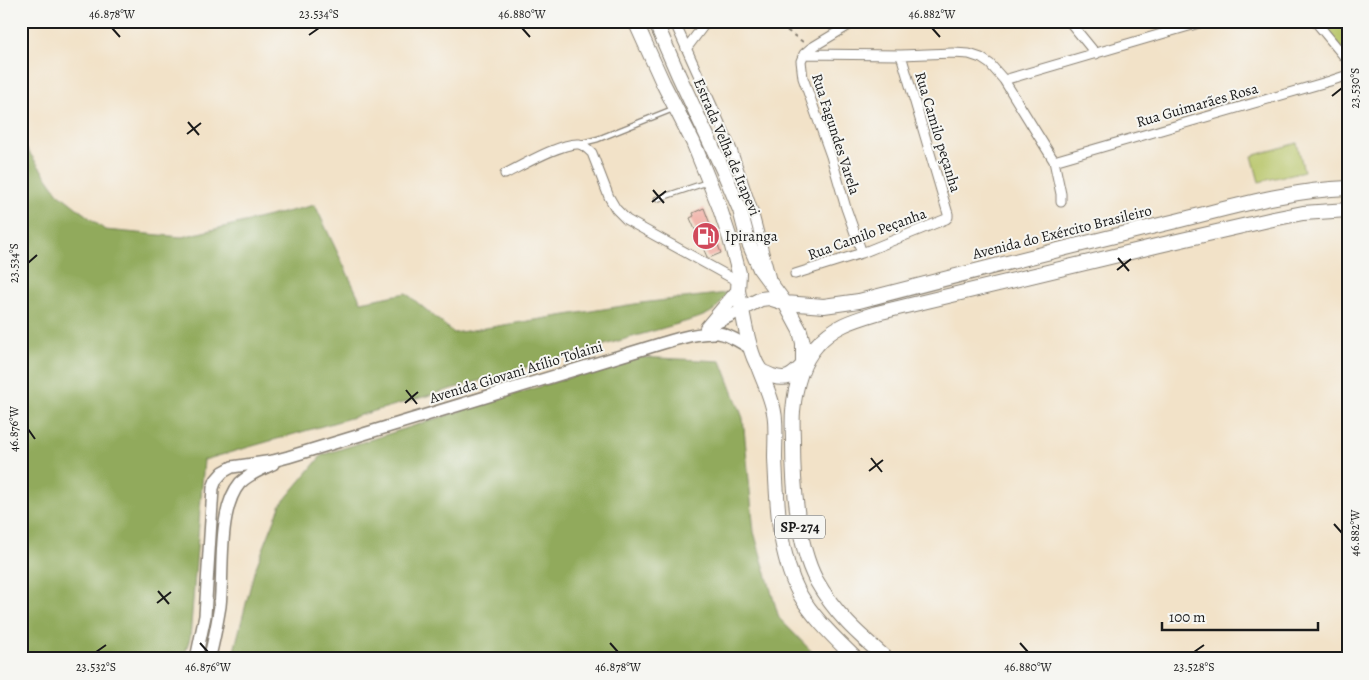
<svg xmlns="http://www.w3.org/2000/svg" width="1369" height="680" viewBox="0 0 1369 680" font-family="Alegreya,serif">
	<rect width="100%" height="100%" fill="#f6f6f2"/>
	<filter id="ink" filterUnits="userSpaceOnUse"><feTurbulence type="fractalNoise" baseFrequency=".02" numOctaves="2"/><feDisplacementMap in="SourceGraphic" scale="10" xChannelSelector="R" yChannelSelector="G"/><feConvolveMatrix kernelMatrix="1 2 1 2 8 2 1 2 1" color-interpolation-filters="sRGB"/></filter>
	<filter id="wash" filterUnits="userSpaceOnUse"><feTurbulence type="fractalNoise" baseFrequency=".0096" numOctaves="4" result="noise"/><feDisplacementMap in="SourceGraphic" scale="20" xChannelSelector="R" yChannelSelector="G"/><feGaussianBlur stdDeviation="1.12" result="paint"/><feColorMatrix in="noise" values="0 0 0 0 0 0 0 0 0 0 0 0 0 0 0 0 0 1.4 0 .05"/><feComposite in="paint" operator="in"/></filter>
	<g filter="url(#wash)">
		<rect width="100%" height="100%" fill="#f2e2c8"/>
		<path fill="#b7c567" stroke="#6a7042" d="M1319 21H1348V56Z
			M1297 143 1304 171 1259 182 1252 156Z"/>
		<path fill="#91aa5c" stroke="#56633c" d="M21 141 58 193 105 230 182 237 315 205 361 302 406 293 454 333 641 303 727 293C717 310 712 313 695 319L204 460 190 638 183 659H21Z
			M637 357 721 361 743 418 754 532 779 618 819 659H232L254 572 281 504 322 455 492 401Z"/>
		<g id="blocks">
			<path fill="#f0988c" d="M704 208 721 253 709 258 707 257 690 218 694 216 693 213Z"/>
		</g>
	</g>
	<g filter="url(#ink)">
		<use href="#blocks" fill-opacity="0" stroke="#877f72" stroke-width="1"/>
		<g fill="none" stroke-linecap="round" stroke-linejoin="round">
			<g stroke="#877f72" stroke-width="7">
				<path id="service" d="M582 143 598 139 673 109
					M657 199 708 182"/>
			</g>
			<g stroke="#877f72" stroke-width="11">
				<path id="minor" d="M674 21 732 150 753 211 771 279
					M856 21 811 48 804 54 801 61 803 78 831 156 846 208 862 253
					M1069 21 1096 54
					M1315 21 1348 61
					M686 49 707 21
					M804 54 901 55 953 53 969 54 981 58 990 64 1004 80 1054 161 1061 194V202
					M1004 80 1206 21
					M1054 161 1330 81 1348 75
					M505 174C521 166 562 142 579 144 584 145 588 149 592 153L609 197 616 209 627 220 739 282
					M795 274 862 253 946 219 948 217V214L901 55"/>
			</g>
			<g stroke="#877f72" stroke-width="14">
				<path id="tertiary" d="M712 325 742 310
					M196 659 205 616 213 488 216 480 223 472 232 467 273 461 288 457 663 343C680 338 700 332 718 333 729 334 741 343 750 348
					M209 659C214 642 217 624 220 606 224 572 217 510 240 483 249 474 262 469 273 464"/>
			</g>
			<g stroke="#877f72" stroke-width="16">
				<path id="primary" d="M635 21 663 83 693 142 719 206 730 239 739 273 738 291 742 310
					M655 21 678 74 723 170 740 210 748 241 760 269 785 303 800 331 803 343V365C792 376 788 381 772 376 768 374 761 372 759 368 750 355 745 326 742 310L747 306 761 299 769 298 785 303 824 306 859 301C963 274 1068 247 1172 222 1230 208 1288 190 1348 188
					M707 328 738 291
					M759 369C765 385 774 402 775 420 776 433 775 445 775 458 777 502 778 553 799 593 813 618 836 639 856 659
					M887 659C858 634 835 614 816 580 797 544 793 483 793 442 793 432 792 421 793 411 795 388 801 363 817 345 833 326 854 320 877 313L1160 245 1273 219 1303 213 1348 210"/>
			</g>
			<path stroke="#877f72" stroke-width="2" stroke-dasharray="4 4" stroke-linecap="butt" d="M774 21 803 42"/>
			<use href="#service" stroke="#fff" stroke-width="4.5"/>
			<use href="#minor" stroke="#fff" stroke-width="9"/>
			<use href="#tertiary" stroke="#fff" stroke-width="11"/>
			<use href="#primary" stroke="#fff" stroke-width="14"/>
		</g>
	</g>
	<path fill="none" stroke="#1c1c1c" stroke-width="2" d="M112 28 120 37M522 28 530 37M932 28 940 37M309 35 319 28M1332 96 1342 88M188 122 199 135M187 134 201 123M653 190 664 203M652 202 666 191M1118 258 1129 271M28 263 37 255M1117 270 1131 259M406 390 417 404M405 403 418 392M28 429 35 439M871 458 882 472M869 471 883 460M1334 524 1342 533M158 591 169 604M157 603 171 592M200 643 208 652M610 643 618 652M1020 643 1028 652M96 652 106 645M1194 652 1204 645"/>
	<defs>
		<g id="fuel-disc" transform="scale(1.4375)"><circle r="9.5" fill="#d1495b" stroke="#f6f6f2"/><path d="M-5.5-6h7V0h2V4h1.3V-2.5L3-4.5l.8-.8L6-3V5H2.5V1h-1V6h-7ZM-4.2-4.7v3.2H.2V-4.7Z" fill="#fff"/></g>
	</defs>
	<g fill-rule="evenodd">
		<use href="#fuel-disc" x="706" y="236"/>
	</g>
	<g text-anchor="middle" stroke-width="4" stroke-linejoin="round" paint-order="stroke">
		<rect fill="#f6f6f2" stroke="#5d5d5c" stroke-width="1" x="775" y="515.5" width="50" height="23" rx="4"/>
		<g font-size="14" font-weight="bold" fill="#1c1c1c">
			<text x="800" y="532">SP-274</text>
		</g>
		<g font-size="15" fill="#1c1c1c" stroke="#f6f6f2">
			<text transform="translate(1197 105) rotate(-16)" y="5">Rua Guimarães Rosa</text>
			<text transform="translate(938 132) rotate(73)" y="5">Rua Camilo peçanha</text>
			<text transform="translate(836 134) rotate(72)" y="5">Rua Fagundes Varela</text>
			<text transform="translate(727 147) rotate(67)" y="5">Estrada Velha de Itapevi</text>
			<text transform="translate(1062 232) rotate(-14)" y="5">Avenida do Exército Brasileiro</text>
			<text transform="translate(867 234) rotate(-20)" y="5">Rua Camilo Peçanha</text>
			<text transform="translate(516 372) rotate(-17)" y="5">Avenida Giovani Atílio Tolaini</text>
		</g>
		<g font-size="15" fill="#1c1c1c" stroke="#f6f6f2" text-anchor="start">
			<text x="725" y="241">Ipiranga</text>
		</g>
	</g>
	<rect width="1369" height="680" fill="none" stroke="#f6f6f2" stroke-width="55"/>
	<path d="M1162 622v8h156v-8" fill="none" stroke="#1c1c1c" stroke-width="2.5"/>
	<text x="1169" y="622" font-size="15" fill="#1c1c1c" stroke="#f6f6f2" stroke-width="4" paint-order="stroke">100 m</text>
	<rect x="28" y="28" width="1314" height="624" fill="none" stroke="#1c1c1c" stroke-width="2"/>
	<g font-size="12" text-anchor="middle" fill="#1c1c1c">
		<text x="112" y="18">46.878°W</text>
		<text x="319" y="18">23.534°S</text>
		<text x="522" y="18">46.880°W</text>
		<text x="932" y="18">46.882°W</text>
		<text transform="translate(1355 88) rotate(-90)" y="4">23.530°S</text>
		<text transform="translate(14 263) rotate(-90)" y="4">23.534°S</text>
		<text transform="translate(14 429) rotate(-90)" y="4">46.876°W</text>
		<text transform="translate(1355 533) rotate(-90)" y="4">46.882°W</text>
		<text x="96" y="671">23.532°S</text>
		<text x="208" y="671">46.876°W</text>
		<text x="618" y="671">46.878°W</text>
		<text x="1028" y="671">46.880°W</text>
		<text x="1194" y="671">23.528°S</text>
	</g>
</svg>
